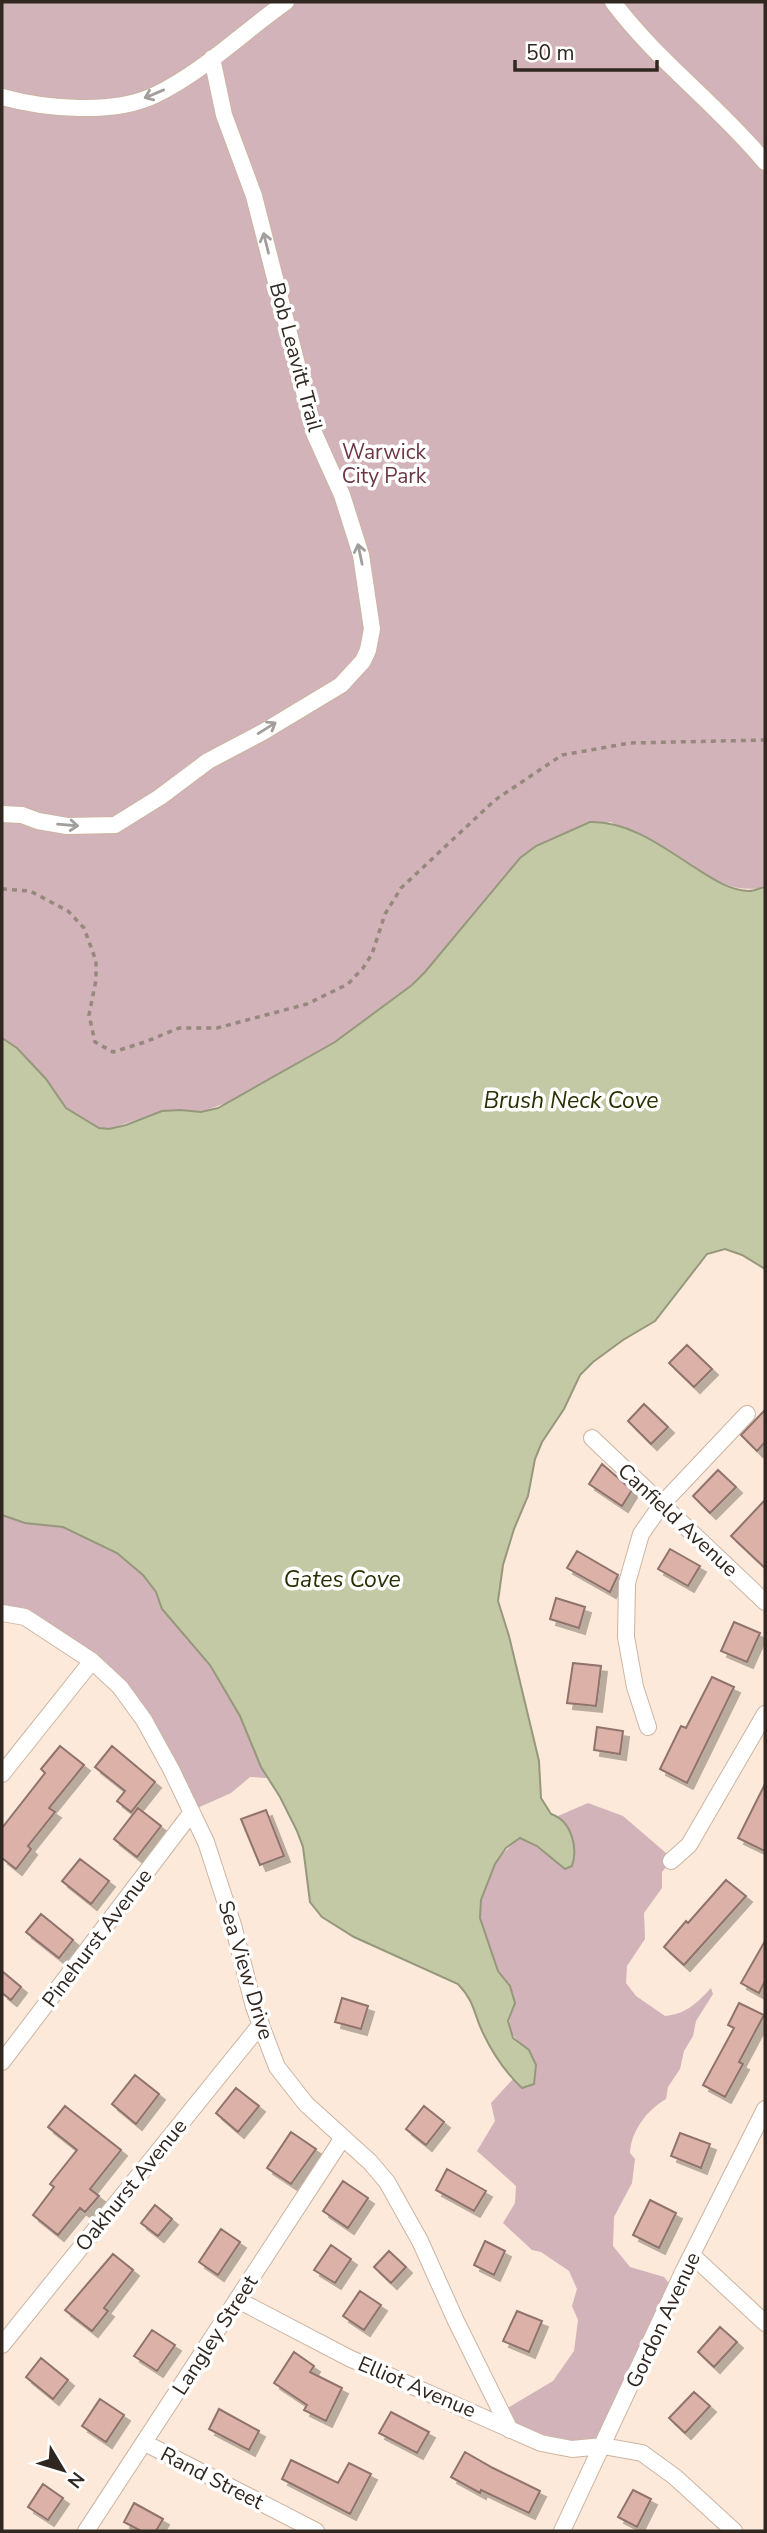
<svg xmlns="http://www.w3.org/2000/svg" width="767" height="2533" viewBox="0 0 767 2533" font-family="'Nunito Sans',sans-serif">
	<defs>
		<filter id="shadow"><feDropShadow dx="6" dy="6" stdDeviation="0" flood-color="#0004"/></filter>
	</defs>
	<rect width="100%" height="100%" fill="#fde9d9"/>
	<path fill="#d1b3b9" d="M2 2H765V887C723 897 695 864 661 845 644 837 627 829 610 822L520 858 425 972 412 985 335 1042 234 1100 201 1112 162 1111 109 1129 99 1128 88 1123 66 1108 46 1079 17 1048 2 1038Z
		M2 1515 25 1523 63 1527 117 1553 143 1575 156 1592 163 1609 210 1665 240 1716 267 1778 250 1777 231 1793 193 1810 146 1723 85 1656 2 1614Z
		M588 1803 623 1816 673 1859 662 1872V1888L644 1913 645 1939 627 1966 626 1983 636 1996 665 2016C686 2014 697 2003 711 1988L713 1994 696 2021 693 2036 684 2051 680 2069 668 2087 666 2099C647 2110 631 2131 630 2153L635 2159 632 2183 614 2217 613 2246 630 2267 664 2277 676 2292 604 2448 508 2429 504 2410 553 2381 574 2351 578 2320 572 2306 577 2289 569 2271 541 2252 532 2250 503 2223 515 2203 516 2186 477 2151 495 2121 491 2103 513 2079 522 2088 529 2050C491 2022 521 2020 511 1990 509 1983 503 1979 499 1972 495 1965 493 1955 490 1947 487 1937 481 1926 480 1916 478 1885 496 1855 521 1838L537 1846 564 1869 569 1830 558 1816Z"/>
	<path fill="#c2c9a4" stroke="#96987c" stroke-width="2" d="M590 822C629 821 663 847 694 867 710 877 729 891 749 891 754 891 760 888 765 887V1269L742 1255 725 1249 707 1254 655 1321 623 1340 593 1362 580 1375 564 1409 542 1442 535 1459 528 1496 514 1529 503 1565 498 1601 509 1636 539 1761 541 1798 551 1814C572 1821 578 1848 572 1866L565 1869 537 1846 520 1838 506 1848 495 1864 481 1900 480 1918 498 1971 510 1986 515 2003 508 2021 513 2038 529 2050 536 2065 534 2084 522 2088C505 2072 493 2054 483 2033 473 2012 475 2002 458 1984L354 1937 322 1917 310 1902 303 1847 297 1831 280 1797 261 1767 240 1716 210 1665 162 1609 156 1592 143 1575 117 1553 63 1527 25 1523 2 1515V1038L17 1048 46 1079 66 1108 99 1128 109 1129 126 1125 162 1111 180 1110 201 1112 218 1108 335 1042 412 985 425 972 520 858 536 846Z"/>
	<path fill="#dcb2a8" stroke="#8f736c" stroke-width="2" filter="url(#shadow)" d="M687 1345 712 1369 694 1387 669 1363Z
		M644 1404 668 1427 651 1444 628 1421Z
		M765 1410V1442L757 1451 741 1435Z
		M602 1464 632 1490 622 1506 589 1484Z
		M718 1470 736 1487 710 1513 693 1496Z
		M765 1500V1568L731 1536Z
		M670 1549 700 1566 688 1586 658 1569Z
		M577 1551 618 1575 610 1592 567 1568Z
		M556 1598 585 1607 579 1628 550 1619Z
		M734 1622 760 1633 747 1662 721 1651Z
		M573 1663 601 1666 596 1706 567 1703Z
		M712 1677 734 1687 687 1783 660 1769 681 1726 686 1728Z
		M597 1727 623 1731 620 1754 594 1750Z
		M60 1746 84 1765 49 1808 55 1812 28 1846 31 1849 16 1869 2 1858V1828L45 1773 41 1769Z
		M112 1746 155 1782 131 1812 117 1801 125 1791 95 1767Z
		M765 1784V1851L738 1838Z
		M138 1808 161 1826 137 1857 114 1839Z
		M266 1810 284 1856 260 1865 241 1819Z
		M80 1859 109 1881 91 1904 62 1881Z
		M726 1880 746 1896 684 1965 664 1947 686 1921 688 1923Z
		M41 1914 73 1940 59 1958 26 1932Z
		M765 1941V1981L759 1993 741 1983Z
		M2 1971 21 1987 11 2000 2 1993Z
		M342 1998 368 2006 361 2029 335 2022Z
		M739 2003 764 2015 739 2062 743 2064 725 2097 703 2085 734 2028 728 2025Z
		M135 2075 159 2094 136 2124 112 2104Z
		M236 2088 259 2106 238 2132 216 2113Z
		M65 2106 121 2150 90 2189 99 2196 85 2212 80 2208 58 2235 33 2215 54 2187 50 2184 77 2150 48 2127Z
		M424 2106 444 2122 426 2145 406 2129Z
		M291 2132 316 2149 291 2184 267 2168Z
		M680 2133 710 2144 701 2168 671 2156Z
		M447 2169 486 2191 474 2211 436 2190Z
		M343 2181 368 2198 348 2228 323 2211Z
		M650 2200 676 2213 659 2248 633 2235Z
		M155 2205 172 2219 158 2236 141 2223Z
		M221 2229 240 2242 218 2275 199 2262Z
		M485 2241 505 2251 494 2275 474 2265Z
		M331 2245 351 2259 335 2283 314 2270Z
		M389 2251 406 2267 391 2283 374 2267Z
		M113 2254 133 2270 104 2308 108 2311 92 2331 65 2310Z
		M360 2291 381 2305 364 2330 343 2316Z
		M517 2311 542 2321 529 2352 503 2341Z
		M720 2327 737 2342 714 2367 698 2352Z
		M152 2330 175 2345 157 2371 134 2356Z
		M294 2352 314 2366 310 2372 342 2388 326 2421 304 2410 307 2405 274 2383Z
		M41 2358 68 2380 53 2399 26 2377Z
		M694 2392 710 2406 685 2433 669 2418Z
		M100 2399 124 2415 106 2442 82 2426Z
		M219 2409 259 2431 249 2450 209 2429Z
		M391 2412 429 2432 417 2453 379 2433Z
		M465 2452 493 2468 540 2491 529 2513 481 2490 480 2493 451 2477Z
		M291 2460 338 2483 349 2463 371 2474 350 2514 282 2479Z
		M43 2484 63 2498 48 2520 28 2507Z
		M633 2490 651 2499 637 2527 618 2517Z
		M134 2503 163 2519 156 2531H141L124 2522Z"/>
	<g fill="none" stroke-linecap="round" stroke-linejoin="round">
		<g stroke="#ccb4a2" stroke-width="18">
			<path id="street" d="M613 2C657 61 718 105 765 162
				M2 97C45 109 114 115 155 95 203 72 243 32 286 2
				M2 814 22 815 38 821 67 826 115 825 160 797 208 761 263 732 341 685 363 661 368 650 372 629 361 555 342 495 315 435 254 196 224 115 212 58
				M592 1438 765 1602
				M2 1613 25 1617 92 1661 120 1687 144 1720 171 1769 206 1842 233 1925 254 2007 277 2067 306 2104 370 2162 387 2182 420 2241 456 2321 510 2430
				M648 1727 635 1687 626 1637 627 1583 641 1534 662 1504 747 1414
				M2 1774 92 1661
				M671 1861 689 1845 765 1714
				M2 2062 192 1812
				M693 2256 765 2323
				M238 2300 349 2358 541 2443 572 2449 603 2446 642 2453 675 2477 734 2531
				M2 2345 261 2024
				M145 2443 316 2531
				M86 2531 342 2139
				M562 2531 684 2270 765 2109"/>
		</g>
		<path stroke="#96887c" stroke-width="3.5" stroke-dasharray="5 5" stroke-linecap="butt" d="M2 889 30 891 68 911 84 928 96 961V980L89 1015 95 1042 113 1052 145 1042 179 1028H217L307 1004 348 984 363 968 372 954 385 914 401 888 495 800 562 755 630 743 765 740"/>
		<use href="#street" stroke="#fff" stroke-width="16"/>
	</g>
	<defs><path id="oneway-shaft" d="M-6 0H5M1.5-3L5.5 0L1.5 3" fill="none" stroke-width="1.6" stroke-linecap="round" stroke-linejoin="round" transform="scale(1.75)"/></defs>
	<g stroke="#a29e9b">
		<use href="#oneway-shaft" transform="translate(154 94) rotate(157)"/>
		<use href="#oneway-shaft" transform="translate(266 243) rotate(-104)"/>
		<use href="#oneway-shaft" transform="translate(360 554) rotate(-102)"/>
		<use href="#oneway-shaft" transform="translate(267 728) rotate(-32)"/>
		<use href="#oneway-shaft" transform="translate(68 825) rotate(5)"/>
	</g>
	<g text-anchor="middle" stroke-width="7" stroke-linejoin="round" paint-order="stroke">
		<g font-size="21" fill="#302720" stroke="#fff">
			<text transform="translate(296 357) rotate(75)" y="7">Bob Leavitt Trail</text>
			<text transform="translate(678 1520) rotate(43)" y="7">Canfield Avenue</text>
			<text transform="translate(97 1938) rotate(-53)" y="7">Pinehurst Avenue</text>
			<text transform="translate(246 1970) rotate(73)" y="7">Sea View Drive</text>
			<text transform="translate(131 2185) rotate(-51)" y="7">Oakhurst Avenue</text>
			<text transform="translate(663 2320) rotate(-65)" y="7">Gordon Avenue</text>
			<text transform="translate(215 2335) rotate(-57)" y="7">Langley Street</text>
			<text transform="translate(417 2387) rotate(23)" y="7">Elliot Avenue</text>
			<text transform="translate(212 2478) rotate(27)" y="7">Rand Street</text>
		</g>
		<g font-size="21" fill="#6e3645" stroke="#fff">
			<text x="384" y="459">Warwick<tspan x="384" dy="24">City Park</tspan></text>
		</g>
		<g font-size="23" font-style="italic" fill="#2b3003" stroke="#fff">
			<text x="571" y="1108">Brush Neck Cove</text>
			<text x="342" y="1587">Gates Cove</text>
		</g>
	</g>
	<rect width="767" height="2533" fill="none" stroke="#302720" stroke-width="7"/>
	<g transform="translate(63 2470) rotate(128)" stroke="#ffffff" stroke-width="5" paint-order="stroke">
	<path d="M0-5L12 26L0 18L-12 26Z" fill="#302720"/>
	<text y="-10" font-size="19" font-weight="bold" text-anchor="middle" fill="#302720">N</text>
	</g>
	<path d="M515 60v10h142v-10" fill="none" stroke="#302720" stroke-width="3.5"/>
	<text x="526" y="60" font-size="21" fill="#302720" stroke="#ffffff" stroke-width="5" paint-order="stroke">50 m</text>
</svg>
